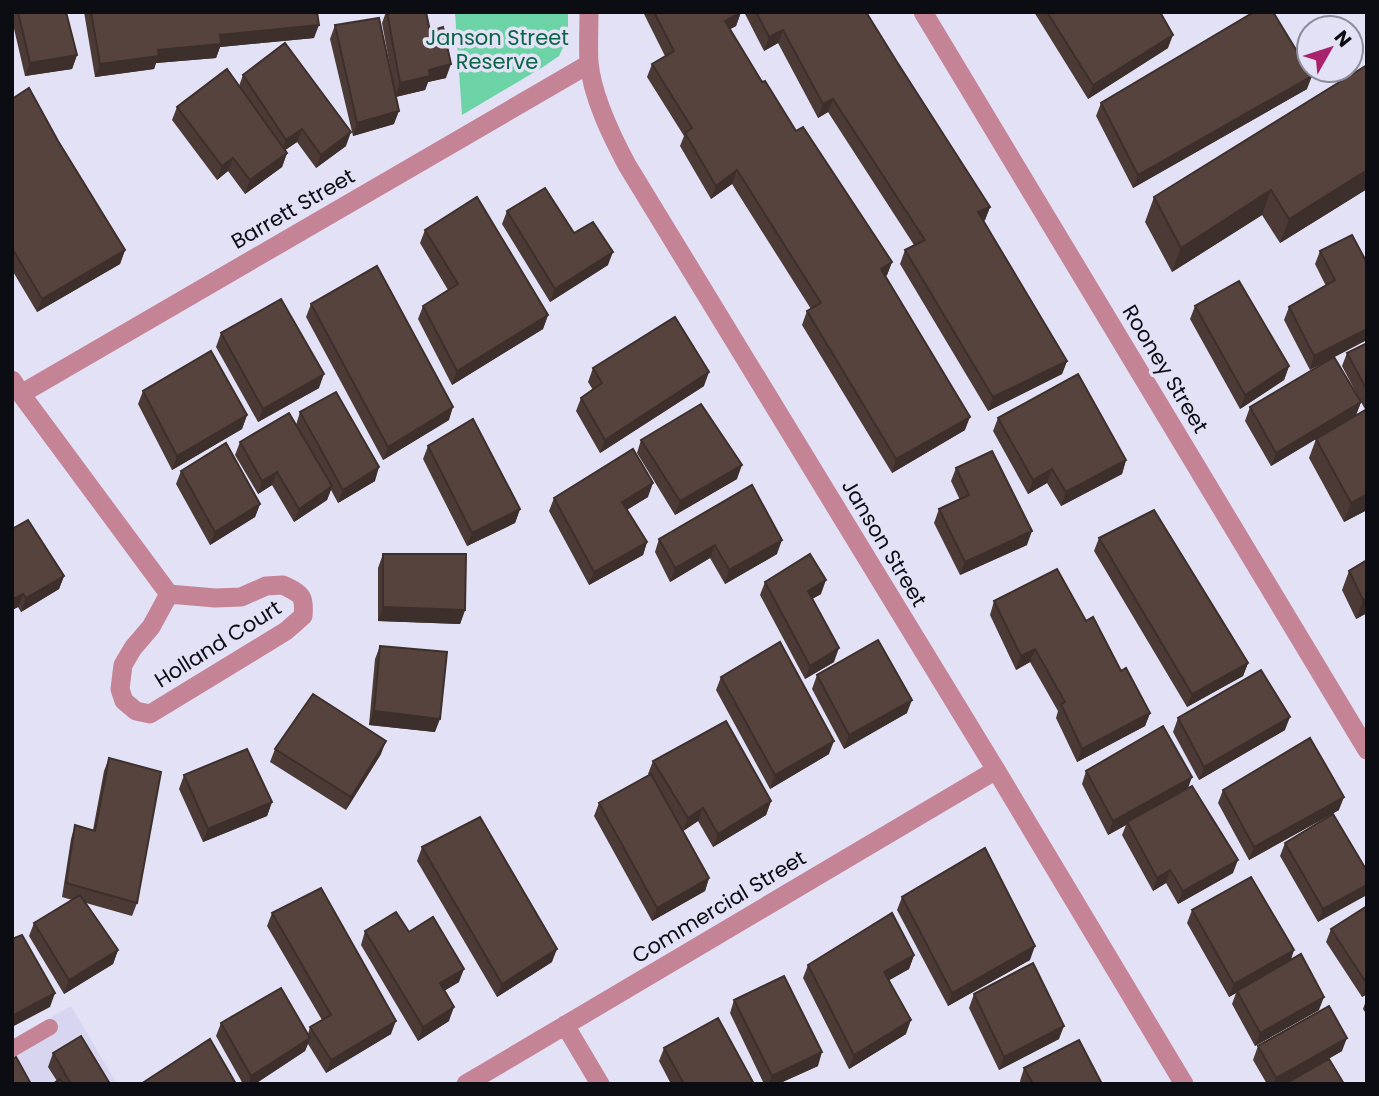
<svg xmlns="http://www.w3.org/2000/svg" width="1379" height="1096" viewBox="0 0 1379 1096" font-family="Poppins,sans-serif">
	<rect width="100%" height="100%" fill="#e3e1f6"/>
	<path fill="#d8d5f1" d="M71 1006 117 1084H12V1040Z"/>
	<path fill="#6cd3a6" d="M455 12H568V28L565 43 559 56 543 67 462 115Z"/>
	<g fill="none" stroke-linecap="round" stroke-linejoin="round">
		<path stroke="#c58396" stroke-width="16" d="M12 1049 50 1027"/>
		<path stroke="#c58396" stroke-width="19" d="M589 12C589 29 588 46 589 62 592 96 611 135 627 165L996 770 1184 1084
			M923 12 1367 750
			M12 380 21 394 169 594
			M21 394 589 64
			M283 585C301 594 305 595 303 616L286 631 150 714 136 711 124 701 120 689 123 665 133 648 151 627 169 594 215 598 241 597 266 586Z
			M565 1025 600 1084
			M466 1084 996 770"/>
	</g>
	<path fill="#4b3a35" d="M12 12H66L77 55 72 69 25 76 12 20Z
		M84 12H317L314 38 220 47 216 58 156 63 154 69 95 77Z
		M386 12H426L430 31 446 78 428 82 425 90 396 97 394 124 353 136 330 39 335 25 391 72 382 23Z
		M643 12H741L736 26 730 29 762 82 796 131 892 262 887 275 885 277 965 430 892 473 802 325 807 311 811 309 732 184 711 199 680 146 684 136 647 77 652 64 665 56Z
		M744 12H866L897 62 990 207 985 220 984 221 1067 361 1062 374 988 411 900 264 905 250 914 245 828 112 818 118 778 43 764 51Z
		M1034 12H1160L1168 48 1088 99Z
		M1367 65V189L1280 243 1262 215 1172 272 1145 222 1154 197Z
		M243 75 346 146 316 168 297 142 285 150 287 153 282 167 245 194 228 171 217 180 172 120 177 107 239 86Z
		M1307 89 1133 188 1096 116 1101 103Z
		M12 99 58 141 125 250 120 264 37 312 12 270Z
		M507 211 574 233 608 265 550 302 502 224Z
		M425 230 548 315 543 329 452 385 418 319 423 306 448 290 420 243Z
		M1320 251 1367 263 1310 370 1284 320 1289 307 1326 286 1315 264Z
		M311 304 449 420 383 460 306 317Z
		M1195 306 1289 366 1284 380 1240 409 1190 319Z
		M221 333 319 388 258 422 216 347Z
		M1367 343V408L1365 409 1361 402 1356 415 1367 409V510L1344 522 1309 458 1316 439 1271 466 1245 421 1250 407 1360 400 1342 366 1347 353Z
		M593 368 704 386 600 453 576 411 581 398 593 390 588 382Z
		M143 391 247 415 242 429 172 470 138 404Z
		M300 412 375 481 338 503 331 490 327 500 294 522 272 485 258 494 235 455 240 442 296 425Z
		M998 418 1126 460 1122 474 1061 506 1047 483 1028 494 993 431Z
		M641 440 737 479 675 515 637 453Z
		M428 446 520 509 515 523 467 546 423 459Z
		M956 468 1027 545 960 575 934 523 939 509 960 500 951 481Z
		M181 471 260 504 255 517 210 545 176 484Z
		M752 485 777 554 725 584 710 558 670 582 655 552 659 539Z
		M648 497 627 510 647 542 643 555 589 585 549 511 554 498Z
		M12 529 64 576 59 589 21 612 18 607 12 610Z
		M1099 538 1248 663 1243 676 1187 707 1094 551Z
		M383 554 465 610 460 624 378 621V568Z
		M1367 560V613L1356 619 1342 590 1349 571Z
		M765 582 821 594 812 599 834 662 805 679 760 595Z
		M994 601 1086 621 1150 713 1145 726 1077 762 1056 718 1058 711 1030 662 1016 670 990 615Z
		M380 646 435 732 369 725 375 659Z
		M817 675 907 713 844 749 812 689Z
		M721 677 829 754 770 789 716 690Z
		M1178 718 1285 730 1199 780 1173 732Z
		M275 749 381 754 346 810 270 762Z
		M109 758 137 903 132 916 86 903 118 950 113 964 64 994 29 936 34 923 72 900 62 897 71 839 75 825 93 830 104 771Z
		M653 761 771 801 766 815 713 847 698 821 683 831 709 878 705 891 652 921 594 816 599 803 649 775 648 774Z
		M1086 771 1189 787 1233 873 1178 904 1166 883 1153 891 1122 835 1126 825 1108 835 1082 784Z
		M184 775 272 802 267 816 203 842 179 789Z
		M1223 790 1339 810 1249 860 1218 803Z
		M1285 843 1367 871 1318 922 1280 856Z
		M422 847 552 962 497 997 417 861Z
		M902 897 1030 960 948 1006 897 910Z
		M1367 906V994L1362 997 1326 942 1331 929Z
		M1192 910 1291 961 1319 1010 1255 1046 1232 1004 1236 993 1229 997 1187 923Z
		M272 913 391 1034 326 1073 308 1044 305 1051 255 1084H243L216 1036 221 1023 308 1034 310 1027 322 1020 267 926Z
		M365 931 409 932 459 982 444 991 449 1021 418 1041 361 945Z
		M914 955 909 969 889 980 906 1034 849 1069 803 978 808 965Z
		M974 994 1059 1039 999 1070 969 1008Z
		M1367 998V1015L1363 1009Z
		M734 1000 818 1066 778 1084H764L730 1013Z
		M1258 1046 1342 1051 1285 1084H1267L1253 1060Z
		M664 1048 754 1084H671L659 1061Z
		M53 1053 110 1084H53L57 1081 48 1067Z
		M1024 1068 1102 1084H1021L1020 1081Z"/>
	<path fill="#3d2f2b" d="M336 12H365L336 14Z
		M741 12 736 26 721 34 725 21Z
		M319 25 314 38 220 47 216 58 156 63 154 69 95 77 100 64 220 35Z
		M783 30 778 43 764 51 769 37Z
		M1173 35 1168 48 1088 99 1093 85Z
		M77 55 72 69 25 76 30 63Z
		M451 64 446 78 428 82 425 90 395 97 400 83 429 70Z
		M1312 76 1307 89 1133 188 1138 175Z
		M833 99 828 112 818 118 823 104Z
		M399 111 394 124 353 136 357 123Z
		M302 129 297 142 281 153 286 140Z
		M351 132 346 146 316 168 321 155Z
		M287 153 282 167 245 194 250 180Z
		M233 158 228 171 217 180 222 166Z
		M737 170 732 184 711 199 716 186Z
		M1367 170V189L1280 243 1289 219Z
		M1271 190 1262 215 1172 272 1181 248Z
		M990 207 985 220 974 226 978 212Z
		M125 250 120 264 37 312 42 299Z
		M613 252 608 265 550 302 555 289Z
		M892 262 887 275 876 282 881 269Z
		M548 315 543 329 452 385 457 371Z
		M1367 329V340L1310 370 1314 356Z
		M1067 361 1062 374 988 411 993 397Z
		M1289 366 1284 380 1240 409 1245 395Z
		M709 372 704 386 600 453 605 440Z
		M324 374 319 388 258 422 263 409Z
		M1361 402 1356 415 1271 466 1276 453Z
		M453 407 449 420 383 460 388 447Z
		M247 415 242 429 172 470 177 456Z
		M970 417 965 430 892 473 896 459Z
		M1126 460 1122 474 1061 506 1066 492Z
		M742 465 737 479 675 515 680 501Z
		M379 467 375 481 338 503 343 490Z
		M1052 469 1047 483 1028 494 1033 480Z
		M277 472 272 485 258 494 262 481Z
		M653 483 648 497 617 515 622 502Z
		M332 486 327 500 294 522 299 509Z
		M1367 494V510L1344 522 1351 503Z
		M260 504 255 517 210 545 215 532Z
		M520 509 515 523 467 546 472 533Z
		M1032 531 1027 545 960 575 965 562Z
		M782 540 777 554 725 584 729 570Z
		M647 542 643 555 589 585 594 572Z
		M715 545 710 558 670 582 675 568Z
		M64 576 59 589 21 612 26 598Z
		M826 580 821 594 803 604 808 591Z
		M23 594 18 607 12 610 13 599Z
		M1367 598V613L1356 619 1363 600Z
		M383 607 465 610 460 624 378 621Z
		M839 648 834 662 805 679 810 666Z
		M1035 649 1030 662 1016 670 1021 656Z
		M1248 663 1243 676 1187 707 1192 694Z
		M912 700 907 713 844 749 849 735Z
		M374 711 440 719 435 732 369 725Z
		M1150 713 1145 726 1077 762 1082 749Z
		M1290 717 1285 730 1199 780 1204 767Z
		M386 741 381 754 346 810 351 797Z
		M834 741 829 754 770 789 775 775Z
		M1192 777 1187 791 1127 822 1126 825 1108 835 1113 821Z
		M1344 797 1339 810 1249 860 1254 847Z
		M771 801 766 815 713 847 718 834Z
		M272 802 267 816 203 842 208 829Z
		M703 808 698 821 683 831 688 818Z
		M1238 860 1233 873 1178 904 1183 891Z
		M1170 870 1166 883 1153 891 1157 878Z
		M709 878 705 891 652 921 657 908Z
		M1367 885V895L1318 922 1323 909Z
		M1035 946 1030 960 948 1006 952 993Z
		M557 949 552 962 497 997 502 984Z
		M118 950 113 964 64 994 69 980Z
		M1294 950 1290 963 1237 991 1236 993 1229 997 1234 984Z
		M914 955 909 969 879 986 884 972Z
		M464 969 459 982 435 996 440 983Z
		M1367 984V994L1362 997Z
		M55 993 50 1007 12 1027V1016Z
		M1324 997 1319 1010 1255 1046 1260 1033Z
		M454 1007 449 1021 418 1041 423 1027Z
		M911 1020 906 1034 849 1069 854 1055Z
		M396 1021 391 1034 326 1073 331 1060Z
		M1064 1026 1059 1039 999 1070 1004 1057Z
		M310 1038 305 1051 255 1084H249L251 1076Z
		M1347 1038 1342 1051 1285 1084H1274L1276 1078Z
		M822 1052 818 1066 778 1084H769L772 1076Z"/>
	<path fill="#57433e" stroke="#3d2f2b" stroke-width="2" d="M18 12H66L77 55 30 63Z
		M91 12H317L319 25 220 35 221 44 158 50 159 56 100 64Z
		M387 12H426L430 31 443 27 451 64 429 70 430 76 400 83Z
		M654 12H741L725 21 762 82 765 81 796 131 803 127 892 262 881 269 970 417 896 459 807 311 821 303 737 170 716 186 685 133 692 128 652 64 674 51Z
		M756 12H866L897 62 990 207 978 212 1067 361 993 397 905 250 925 240 833 99 823 104 783 30 769 37Z
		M1047 12H1160L1173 35 1093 85Z
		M1254 12H1273L1312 76 1138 175 1101 103Z
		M379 18 399 111 357 123 335 25Z
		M285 43 351 132 321 155 302 129 286 140 243 75Z
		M1367 65V170L1289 219 1271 190 1181 248 1154 197Z
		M227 69 287 153 250 180 233 158 222 166 177 107Z
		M29 88 58 141 125 250 42 299 12 248V99Z
		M545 188 574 233 593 222 613 252 555 289 507 211Z
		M477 197 548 315 457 371 423 306 458 284 425 230Z
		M1352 235 1367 263V329L1314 356 1289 307 1335 280 1320 251Z
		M377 266 453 407 388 447 311 304Z
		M1239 281 1289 366 1245 395 1195 306Z
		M281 299 324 374 263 409 221 333Z
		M675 317 709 372 605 440 581 398 602 383 593 368Z
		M1367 343V390L1347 353Z
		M211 351 247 415 177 456 143 391Z
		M1334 357 1361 402 1276 453 1250 407Z
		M1078 374 1126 460 1066 492 1052 469 1033 480 998 418Z
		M336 392 379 467 343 490 300 412Z
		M701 404 742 465 680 501 641 440Z
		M1367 409V494L1351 503 1316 439Z
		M289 413 332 486 299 509 277 472 262 481 240 442Z
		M473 419 520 509 472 533 428 446Z
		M226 443 260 504 215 532 181 471Z
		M633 449 653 483 622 502 647 542 594 572 554 498Z
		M992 451 1032 531 965 562 939 509 969 495 956 468Z
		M752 485 782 540 729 570 715 545 675 568 659 539Z
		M1154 510 1248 663 1192 694 1099 538Z
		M28 520 64 576 26 598 23 594 13 599 12 529Z
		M383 554H466L465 610 383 607Z
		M810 554 826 580 808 591 839 648 810 666 765 582Z
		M1367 560V598L1363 600 1349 571Z
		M1057 569 1086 621 1093 617 1121 671 1126 668 1150 713 1082 749 1061 704 1065 702 1035 649 1021 656 994 601Z
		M878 640 912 700 849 735 817 675Z
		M780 642 834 741 775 775 721 677Z
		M380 646 447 652 440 719 374 711Z
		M1261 670 1290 717 1204 767 1178 718Z
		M313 694 386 741 351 797 275 749Z
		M726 721 771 801 718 834 703 808 688 818 653 761Z
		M1163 726 1192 777 1113 821 1086 771Z
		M1310 738 1344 797 1254 847 1223 790Z
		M247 749 272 802 208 829 184 775Z
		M109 758 161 772 137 903 66 883 75 825 95 831Z
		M651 774 709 878 657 908 599 803Z
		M1192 786 1238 860 1183 891 1170 870 1157 878 1127 822Z
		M1333 814 1367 871V885L1323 909 1285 843Z
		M480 817 557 949 502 984 422 847Z
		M985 848 1035 946 952 993 902 897Z
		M1251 877 1294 950 1234 984 1192 910Z
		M321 888 396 1021 331 1060 310 1027 331 1015 272 913Z
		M80 895 118 950 69 980 34 923Z
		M1367 906V984L1331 929Z
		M396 912 409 932 433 917 464 969 440 983 454 1007 423 1027 365 931Z
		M892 913 914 955 884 972 911 1020 854 1055 808 965Z
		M22 935 55 993 12 1016V939Z
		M1301 954 1324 997 1260 1033 1237 991Z
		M1033 963 1064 1026 1004 1057 974 994Z
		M784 976 822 1052 772 1076 734 1000Z
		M281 988 310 1038 251 1076 221 1023Z
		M1329 1006 1347 1038 1276 1078 1258 1046Z
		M718 1018 754 1084H684L664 1048Z
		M81 1036 110 1084H71L53 1053Z
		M210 1039 236 1084H141Z
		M1079 1040 1102 1084H1033L1024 1068Z
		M16 1057 31 1084H12V1059Z
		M1329 1059 1344 1084H1285Z
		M60 1079 63 1084H53Z"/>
	<g text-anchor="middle" stroke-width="7" stroke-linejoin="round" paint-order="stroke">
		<g font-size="21" fill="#0a6547" stroke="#e3e1f6">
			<text x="497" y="45">Janson Street<tspan x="497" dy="24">Reserve</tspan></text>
		</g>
		<g font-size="21" fill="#0c0c13" stroke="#e3e1f6">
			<text transform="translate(293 209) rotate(-30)" y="7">Barrett Street</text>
			<text transform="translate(1165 369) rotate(59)" y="7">Rooney Street</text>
			<text transform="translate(884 543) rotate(59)" y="7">Janson Street</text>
			<text transform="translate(218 644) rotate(-32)" y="7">Holland Court</text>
			<text transform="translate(719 907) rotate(-31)" y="7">Commercial Street</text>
		</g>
	</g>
	<rect width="1379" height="1096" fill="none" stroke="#0c0c13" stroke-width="28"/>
	<g transform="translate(1330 49) rotate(51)"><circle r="33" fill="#e3e1f6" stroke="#8d8c9b" stroke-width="2"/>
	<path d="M0-5L12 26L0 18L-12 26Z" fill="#a8226c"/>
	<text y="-10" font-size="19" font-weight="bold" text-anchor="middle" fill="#0c0c13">N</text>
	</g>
</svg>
